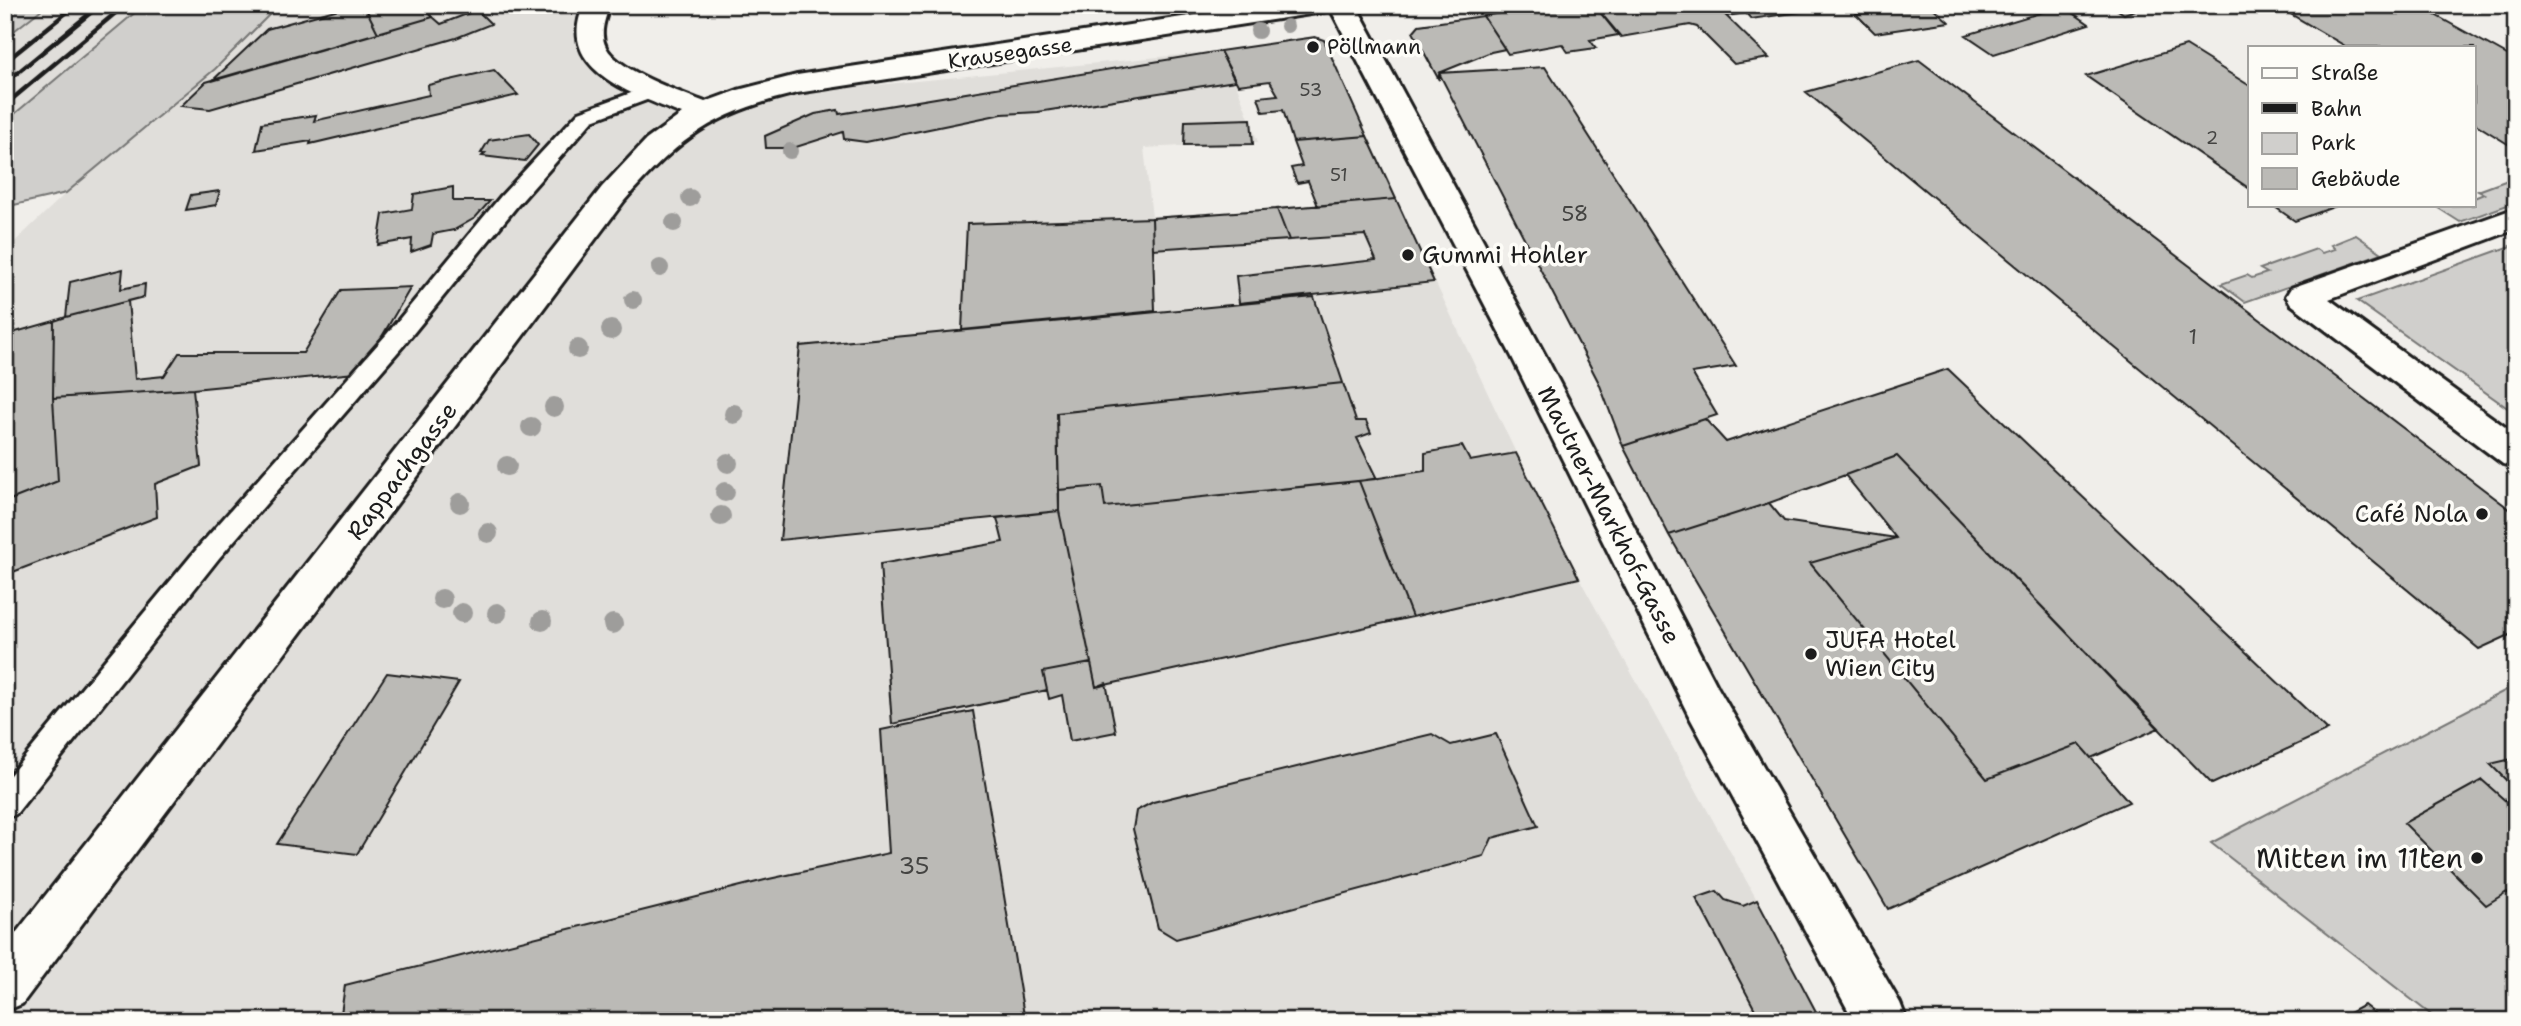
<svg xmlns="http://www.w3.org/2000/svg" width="2521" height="1026" viewBox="0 0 2521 1026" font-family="'Shantell Sans',sans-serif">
	<rect width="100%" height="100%" fill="#f0eeea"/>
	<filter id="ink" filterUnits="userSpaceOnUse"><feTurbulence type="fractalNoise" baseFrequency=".0143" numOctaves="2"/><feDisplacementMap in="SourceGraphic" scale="14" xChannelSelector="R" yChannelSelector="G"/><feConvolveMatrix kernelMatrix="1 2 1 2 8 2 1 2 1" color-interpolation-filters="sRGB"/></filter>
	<g filter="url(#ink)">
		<path fill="#e0deda" d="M48 5H149L5 127V39Z
			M280 5H597L590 44 683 104 1220 51 1235 81 1258 142 1144 148 1152 217 1396 199 1516 453 1579 578 1757 900 1821 1021H5V251L66 193 215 69Z"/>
		<path fill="#d0cfcc" stroke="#767674" stroke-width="2" d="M5 5H47L5 38Z
			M144 5H279L215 69 66 193 5 207V122Z
			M2516 177V202L2460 222 2435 206 2474 205V198L2484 194 2478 191Z
			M2356 235 2382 253 2245 302 2221 284 2247 275 2252 278 2267 273 2260 269 2316 249 2322 253 2335 249 2331 245Z
			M2516 244V414L2357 301Z
			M2516 685V1021H2439L2211 843Z"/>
		<path fill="#bbbab6" stroke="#1c1c1c" stroke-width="2" d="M353 5H364L378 33 212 81 267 29Z
			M364 5H419L433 17 378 33Z
			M503 5H545L517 16Z
			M1548 5H1594L1618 35 1590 40 1596 48 1568 52 1562 44 1508 54 1483 16Z
			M1594 5H1715L1769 58 1734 64 1697 27 1690 25 1621 37Z
			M1715 5H1804L1808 11 1751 19 1746 13 1727 16Z
			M1892 5H1930L1949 22 1875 33 1856 14 1894 8Z
			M2110 5H2151L2124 14Z
			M2316 5H2417L2516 60V144L2511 146 2474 123V47H2347L2289 13Z
			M2063 6 2089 24 1994 54 1966 35Z
			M477 10 491 24 456 38 210 109 181 106 206 82 433 17 441 24Z
			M1483 16 1505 49 1491 52 1439 73V80L1413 32 1419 25Z
			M1315 37 1324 40 1367 136 1293 142 1283 110 1263 112 1258 97 1278 95 1270 81 1238 85 1220 51Z
			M2186 46 2250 86V189L2086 76Z
			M1220 51 1235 81 1038 112 1002 114 866 142 844 139 843 132 793 148H766L765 136 815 114 838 110 839 114Z
			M1919 60 2516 514V632L2479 649 1806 92Z
			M1545 67 1736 366 1692 373 1717 415 1623 446 1599 383 1439 73Z
			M494 70 518 95 310 144 311 141 256 150 262 123 316 115 314 121 429 95 428 85Z
			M1251 119 1253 144 1184 145 1185 121Z
			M529 134 538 145 525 161 482 156 485 153H481L489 140Z
			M1367 136 1396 199 1318 206 1308 181 1297 183 1291 168 1302 166 1293 142Z
			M453 187V201H490L475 218 454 230 433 234 431 245 411 252 412 239 378 245 383 214 412 209 414 194Z
			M220 191 216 205 186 210 191 195Z
			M1396 199 1434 282 1239 303 1236 276 1376 260 1365 235 1289 240 1277 209Z
			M2272 205H2339L2295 221Z
			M1277 209 1289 240 1153 249 1152 218Z
			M1152 218 1155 311 962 330 967 224Z
			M123 269 121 289 145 284 144 297 66 317 70 282Z
			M411 287 377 345 355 373 193 389 53 398 54 321 66 317 128 301 135 379 164 376 179 353H303L341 290Z
			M1314 297 1343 383 1057 413 1059 511 780 540 800 346Z
			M54 321 53 398 58 481 5 502V335Z
			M1948 369 2328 730 2212 784 1897 456 1769 503 1669 535 1623 446 1705 419 1726 442Z
			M1343 383 1356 421H1366L1371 433 1357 438 1377 479 1105 507 1102 486 1059 490 1057 413Z
			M193 389 201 466 155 484 157 517 5 575V502L58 481 53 398Z
			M1462 446 1470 461 1516 453 1579 578 1412 617 1359 481 1425 471V453Z
			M1897 456 2159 728 2091 758 2079 744 1987 779 1810 563 1896 538 1845 475Z
			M1359 481 1412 617 1096 687 1059 511V490L1102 486 1105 507Z
			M1769 503 1784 521 1896 538 1810 563 1987 779 2079 744 2129 802 1888 909 1669 535Z
			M1059 511 1091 663 1043 672 1047 690 892 724 880 564 1003 542 997 518Z
			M1091 663 1096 687 1106 683 1116 732 1070 741 1062 695 1049 699 1043 672Z
			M387 673 459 682 357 854 277 844Z
			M973 711 1025 1021H340L345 985 769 879 889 853 881 730Z
			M1432 734 1451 745 1496 734 1538 826 1492 838 1484 856 1176 939 1158 928 1133 829 1136 811 1153 802Z
			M2516 758V790L2490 764Z
			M2482 780 2508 803 2516 799V900L2507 892 2486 905 2404 823Z
			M1717 891 1725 900 1743 906 1757 900 1821 1021H1761L1696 898Z
			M2364 1005 2384 1021H2334Z"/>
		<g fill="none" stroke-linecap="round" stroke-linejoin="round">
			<g stroke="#1c1c1c" stroke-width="6">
				<path id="service" d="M653 85 660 87 663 91 660 95 593 120 517 206 403 346 219 558 16 814 5 818V781L201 544 387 334 501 196 579 112Z"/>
			</g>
			<g stroke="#1c1c1c" stroke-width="6">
				<path id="pedestrian" d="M2516 208V229L2329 299 2516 435V468L2503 464 2291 304 2286 296 2291 288Z"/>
			</g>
			<g stroke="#1c1c1c" stroke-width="6">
				<path id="minor" d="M584 5H610C605 18 599 34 606 47 618 71 680 92 705 102L738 90 797 75 1262 5H1356L1545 355 1718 688 1900 1003 1907 1021H1854L1688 714 1511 355 1329 6 1326 11 1317 13 797 93C713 113 680 137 624 201L22 1004 5 1011V947L602 187 646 140 682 114C635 94 554 71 584 5Z"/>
			</g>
			<use href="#service" fill="#fdfcf7" fill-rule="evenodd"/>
			<use href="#pedestrian" fill="#fdfcf7" fill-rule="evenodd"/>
			<use href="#minor" fill="#fdfcf7" fill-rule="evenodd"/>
			<path stroke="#1c1c1c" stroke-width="4.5" d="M5 62 76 5
				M5 83 100 5
				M5 105 125 5"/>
		</g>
		<g fill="#9e9d9b">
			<circle cx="1287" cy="26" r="7"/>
			<circle cx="1258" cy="31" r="8"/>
			<circle cx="790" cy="151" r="8"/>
			<circle cx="690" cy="198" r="9"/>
			<circle cx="674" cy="223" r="9"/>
			<circle cx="660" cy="268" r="9"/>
			<circle cx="633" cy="300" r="9"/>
			<circle cx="611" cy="330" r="10"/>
			<circle cx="578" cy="349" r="10"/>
			<circle cx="554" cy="407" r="10"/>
			<circle cx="734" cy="414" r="10"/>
			<circle cx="531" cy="427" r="10"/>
			<circle cx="728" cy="463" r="10"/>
			<circle cx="507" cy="466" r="10"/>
			<circle cx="725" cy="492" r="10"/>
			<circle cx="460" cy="503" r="10"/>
			<circle cx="721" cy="516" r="10"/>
			<circle cx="488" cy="533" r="10"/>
			<circle cx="442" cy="599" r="10"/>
			<circle cx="462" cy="613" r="10"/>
			<circle cx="497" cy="613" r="10"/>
			<circle cx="542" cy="621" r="10"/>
			<circle cx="613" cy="624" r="10"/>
		</g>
	</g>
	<g fill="#1c1c1c" stroke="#fdfcf7" stroke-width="2.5">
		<circle cx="1313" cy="47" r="7"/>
		<circle cx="1408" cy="255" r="7"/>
		<circle cx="2482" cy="514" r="7"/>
		<circle cx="1811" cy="654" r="7"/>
		<circle cx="2477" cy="858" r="7"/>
	</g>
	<g text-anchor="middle" stroke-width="7" stroke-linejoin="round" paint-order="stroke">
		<g font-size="18" fill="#444442">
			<text x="1311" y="96">53</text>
			<text x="2212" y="144">2</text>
			<text x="1339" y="181">51</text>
		</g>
		<g font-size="21" fill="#1c1c1c" stroke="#fdfcf7" text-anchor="start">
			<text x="1327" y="54">Pöllmann</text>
		</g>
		<g font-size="21" fill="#1c1c1c" stroke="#fdfcf7">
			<text transform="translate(1010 53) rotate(-8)" y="7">Krausegasse</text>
		</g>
		<g font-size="21" fill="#444442">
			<text x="1575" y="221">58</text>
			<text x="2193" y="344">1</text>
		</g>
		<g font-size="24" fill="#1c1c1c" stroke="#fdfcf7" text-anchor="start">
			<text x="1422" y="263">Gummi Hohler</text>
			<text x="2468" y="522" text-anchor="end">Café Nola</text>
			<text x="1825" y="648">JUFA Hotel<tspan x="1825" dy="28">Wien City</tspan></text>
		</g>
		<g font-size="24" fill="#1c1c1c" stroke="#fdfcf7">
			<text transform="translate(402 471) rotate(-53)" y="8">Rappachgasse</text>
			<text transform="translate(1609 515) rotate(63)" y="8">Mautner-Markhof-Gasse</text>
		</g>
		<g font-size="24" fill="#444442">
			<text x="914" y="874">35</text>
		</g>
		<g font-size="28" fill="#1c1c1c" stroke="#fdfcf7" text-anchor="end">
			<text x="2463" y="868">Mitten im 11ten</text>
		</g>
	</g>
	<rect width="2521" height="1026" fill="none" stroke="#fdfcf7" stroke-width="28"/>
	<rect x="14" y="14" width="2493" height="998" fill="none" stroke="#1c1c1c" stroke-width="2.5" filter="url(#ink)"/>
	<rect x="2248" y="46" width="228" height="161" fill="#fdfcf7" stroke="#a3a29f" stroke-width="2"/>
	<rect x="2262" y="68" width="35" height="10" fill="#fdfcf7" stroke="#a3a29f" stroke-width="2"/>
	<text x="2311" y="80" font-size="21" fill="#1c1c1c">Straße</text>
	<rect x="2262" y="103" width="35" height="10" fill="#1c1c1c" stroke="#a3a29f" stroke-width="2"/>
	<text x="2311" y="116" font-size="21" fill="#1c1c1c">Bahn</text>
	<rect x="2262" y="133" width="35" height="21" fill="#d0cfcc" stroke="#a3a29f" stroke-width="2"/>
	<text x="2311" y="150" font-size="21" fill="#1c1c1c">Park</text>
	<rect x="2262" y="168" width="35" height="21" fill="#bbbab6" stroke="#a3a29f" stroke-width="2"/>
	<text x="2311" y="186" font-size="21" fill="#1c1c1c">Gebäude</text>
</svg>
